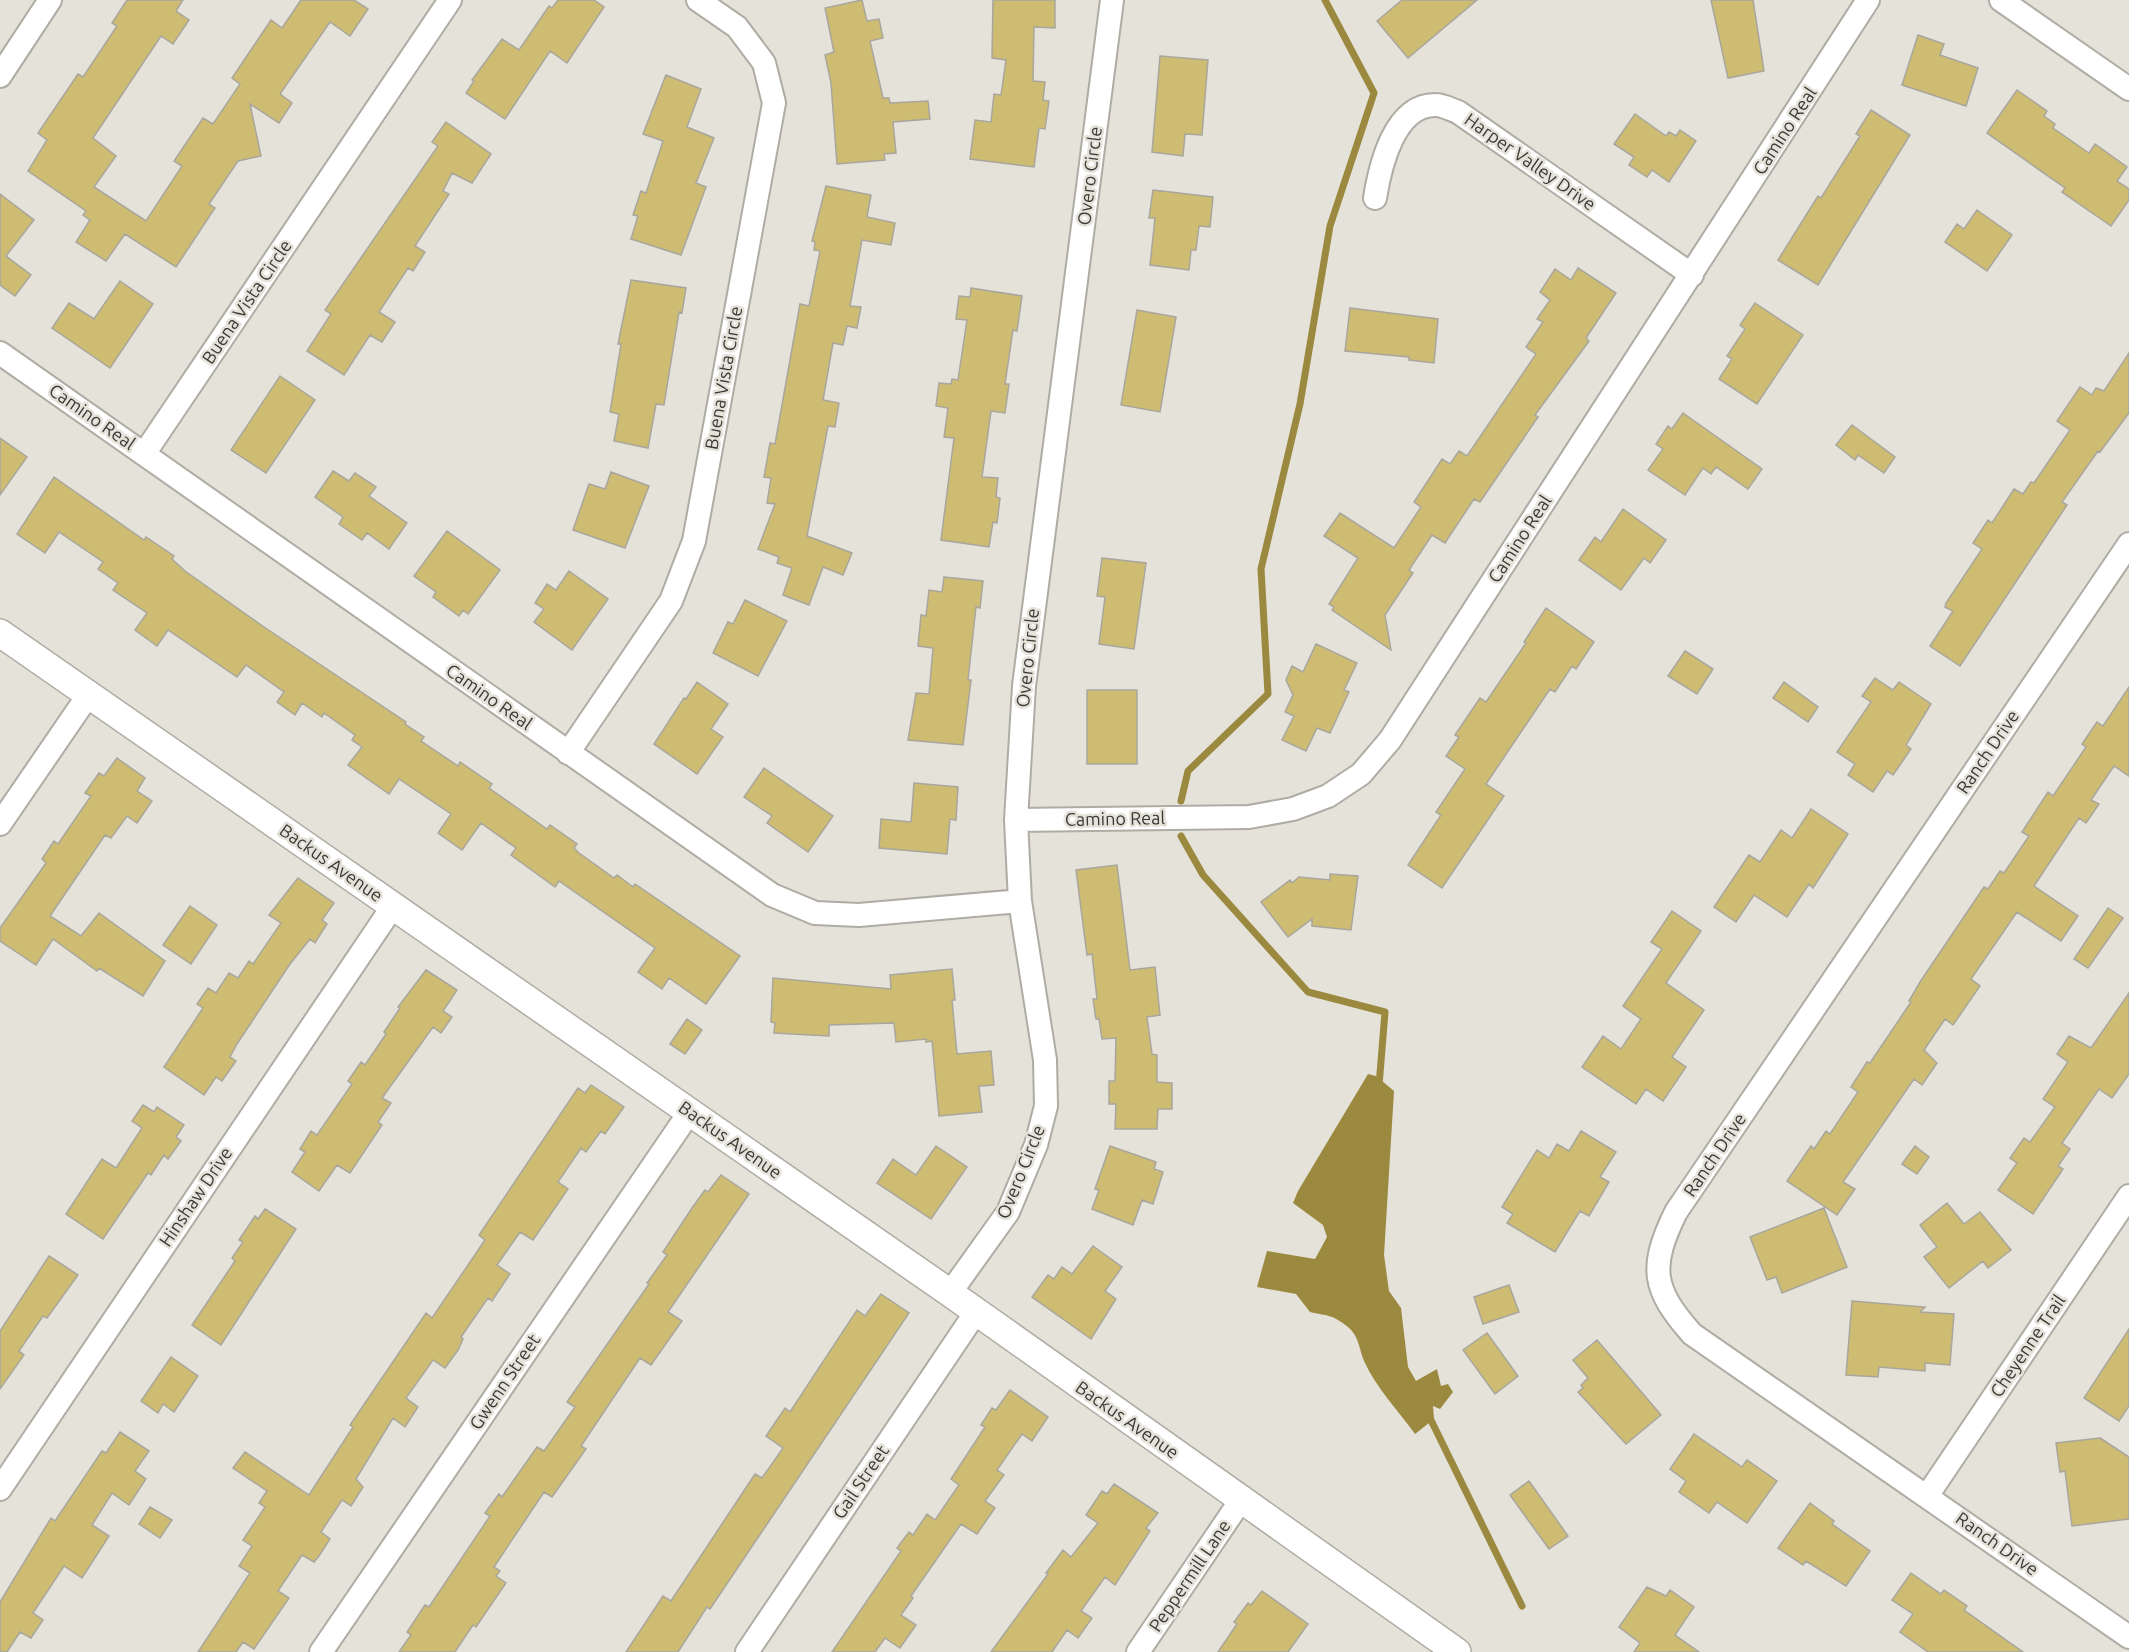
<svg xmlns="http://www.w3.org/2000/svg" width="2129" height="1652" viewBox="0 0 2129 1652" font-family="Ubuntu,sans-serif">
	<rect width="100%" height="100%" fill="#e5e2d9"/>
	<path fill="#9b893f" d="M1368 1074 1376 1076 1394 1091 1384 1255 1389 1291 1401 1308 1408 1367 1416 1381 1437 1369 1441 1386 1448 1384 1453 1392 1440 1409 1433 1406 1434 1419 1415 1434C1397 1409 1377 1389 1364 1361 1359 1349 1359 1336 1348 1327 1332 1314 1327 1316 1310 1312L1296 1294 1257 1287 1267 1251 1315 1259 1327 1237 1323 1225 1293 1203 1298 1191Z"/>
	<g fill="none" stroke-linecap="round" stroke-linejoin="round">
		<path stroke="#9b893f" stroke-width="7" d="M1181 801 1188 771 1268 694 1261 569 1300 404 1330 226 1374 93 1325 0
			M1181 836 1203 875 1308 992 1385 1012 1379 1086
			M1428 1414 1522 1606"/>
	</g>
	<path fill="#cebc72" stroke="#a8a69d" stroke-width="1.5" d="M127 0H183L176 11 189 20 173 44 161 36 93 138 116 156 94 187 146 221 182 166 174 161 203 118 213 124 240 84 232 78 271 20 282 28 301 0H354L368 9 350 36 330 22 280 94 292 103 279 123 250 104 261 156 238 161 209 204 215 208 176 267 125 234 106 261 76 242 90 220 83 215 86 211 28 171 47 140 38 133 78 74 83 77 117 26 112 23Z
		M558 0H594L604 7 567 63 550 51 505 119 466 93 474 81 472 80 502 39 519 50 549 6 552 8Z
		M862 0 867 21 879 19 883 38 870 41 883 98H889L890 103 928 101 930 119 893 122 896 153 884 154 885 160 837 164 831 83 825 55 834 52 825 8Z
		M993 0H1055V28L1034 27 1033 81 1045 82 1043 100 1049 101 1045 129 1039 128 1034 167 970 159 975 120 991 122 994 94 1001 95 1006 60 992 58Z
		M1402 0H1477L1408 58 1377 21Z
		M1711 0H1753L1764 71 1728 78Z
		M1918 35 1944 44 1940 55 1978 68 1966 106 1902 85Z
		M1160 56 1208 60 1202 135 1185 134 1183 156 1152 152Z
		M666 75 701 89 687 127 714 138 696 183 706 187 681 255 631 239 638 216 633 215 641 191 646 193 663 141 643 134Z
		M2017 90 2047 111 2044 116 2055 124 2053 128 2089 153 2095 144 2127 167 2117 181 2129 189V200L2111 226 2062 192 2065 188 1987 133Z
		M1871 110 1910 135 1818 285 1778 260 1818 196 1821 198 1860 136 1856 134Z
		M1635 114 1666 136 1669 132 1676 136 1680 130 1696 141 1669 182 1652 170 1647 177 1629 165 1634 157 1614 144Z
		M446 122 491 154 472 183 452 173 443 191 449 194 415 246 425 252 413 271 408 268 379 312 395 322 382 342 370 335 344 375 307 351 331 314 325 310 438 146 432 142Z
		M826 186 871 195 867 217 895 223 891 245 862 240 850 306 861 307 857 328 847 326 843 345 833 343 823 400 839 403 835 427 828 426 807 536 852 553 843 575 823 567 809 605 783 595 792 568 777 563 779 557 758 549 775 504 767 503 771 478 764 477 770 443 775 444 800 304 809 306 820 251 814 250 815 242 812 241Z
		M1153 190 1213 197 1210 227 1199 226 1196 250H1191L1189 270 1150 265 1155 218H1149Z
		M0 194 34 220 6 256 31 275 15 296 0 285Z
		M1977 210 2012 235 1987 271 1945 242 1957 224 1964 229Z
		M1578 268 1616 293 1586 338 1589 341 1535 415 1538 417 1480 502 1474 499 1445 543 1432 535 1409 570 1413 573 1385 615 1391 650 1332 610 1334 607 1329 604 1358 558 1324 536 1340 513 1394 548 1421 507 1414 502 1442 459 1450 464 1459 451 1467 456 1536 354 1526 347 1543 322 1537 319 1550 300 1540 292 1555 269 1571 280Z
		M631 280 686 288 682 313 679 312 664 405 656 404 648 448 614 441 619 414 610 412 621 344H618Z
		M120 281 153 304 110 368 52 328 69 303 94 319Z
		M971 288 1022 296 1017 331 1013 330 1005 384H1009L1005 413 991 411 982 477 998 478 996 497 1000 498 997 523 993 522 989 547 941 540 954 438 944 437 948 408 936 406 939 383 951 384 952 379 958 380 967 320 956 319 959 296 970 297Z
		M1755 303 1803 335 1757 404 1719 379 1732 359 1727 356 1745 329 1740 325Z
		M1350 308 1438 319 1434 363 1409 360V357L1345 351Z
		M1137 310 1176 317 1160 412 1121 405Z
		M2129 353V413L2100 452 2098 451 2062 502 2067 505 1960 666 1930 646 1953 611 1945 607 1946 603 1982 549 1973 543 1988 520 1992 523 2014 489 2023 494 2031 482 2034 483 2070 430 2057 421 2080 387 2092 395 2096 388 2104 391Z
		M280 376 315 400 266 473 231 450Z
		M1683 413 1762 469 1748 489 1716 467 1711 474 1703 468 1685 495 1648 470 1663 449 1656 444 1668 426 1672 429Z
		M1852 425 1895 457 1884 473 1858 455 1855 460 1836 445Z
		M0 438 27 457 0 495Z
		M333 471 349 481 355 473 376 487 369 496 407 523 389 549 367 533 362 540 339 524 343 517 315 497Z
		M611 472 649 486 625 548 573 530 589 484 605 489Z
		M54 477 144 540 146 537 174 556 172 559 185 571 264 627 406 722 405 724 424 737 421 741 458 766 460 762 492 784 489 788 547 829 550 825 577 844 574 848 579 853 614 878 617 875 633 887 635 884 740 956 706 1004 669 978 662 989 638 972 655 948 559 881 555 887 511 855 516 848 481 823 462 850 438 833 451 814 399 779 389 794 348 765 362 747 352 740 355 735 324 713 322 717 302 703 295 715 277 702 284 692 246 665 237 677 168 630 157 646 135 630 147 613 113 590 118 583 98 569 103 562 59 532 45 553 17 534Z
		M1623 509 1666 540 1650 563 1644 558 1621 590 1579 560 1595 537 1601 542Z
		M447 531 500 570 468 614 463 610 459 616 433 597 436 592 414 576Z
		M1102 558 1146 563 1134 649 1099 644 1105 597 1097 596Z
		M569 571 608 599 572 650 534 622 544 609 535 603 547 584 556 590Z
		M944 577 983 581 980 608 976 607 968 680H971L963 745 908 740 916 693 929 694 933 648 918 646 921 615 926 616 929 590 942 592Z
		M745 600 787 621 758 676 713 653 728 622 733 624Z
		M1546 608 1594 642 1576 669 1572 666 1555 692 1550 689 1486 784 1504 796 1442 888 1408 865 1441 815 1436 812 1465 769 1446 756 1459 737 1455 735 1480 698 1486 702 1526 643 1524 642Z
		M1316 644 1357 663 1344 690 1349 692 1330 733 1317 728 1306 751 1282 740 1294 716 1285 712 1293 695 1286 680 1292 666 1303 672Z
		M1685 651 1713 669 1697 694 1668 676Z
		M1875 678 1893 690 1899 682 1931 704 1906 745 1911 749 1893 775 1887 771 1873 792 1848 775 1855 764 1837 752 1871 702 1862 696Z
		M697 682 728 704 711 729 723 737 697 774 654 744 684 698 686 699Z
		M1784 682 1818 707 1808 722 1773 698Z
		M2129 687V776L2114 766 2091 800 2099 804 2086 823 2079 818 2034 886 2078 916 2061 941 2017 912 1971 979 1980 986 1953 1025 1945 1019 1924 1050 1937 1063 1922 1085 1914 1079 1843 1182 1855 1189 1837 1215 1787 1181 1811 1146 1814 1149 1826 1131 1830 1134 1858 1092 1851 1087 1867 1062 1870 1063 1911 1002 1909 1001 1920 982 1984 887 1988 889 2000 871 2004 873 2029 836 2022 832 2048 792 2053 796 2086 747 2082 744 2097 722 2103 726Z
		M1087 690H1137V764H1087Z
		M117 758 145 778 137 791 152 801 137 823 127 816 111 838 105 835 50 916 81 936 99 913 165 961 143 996 99 968 97 971 53 939 36 965 0 941V928L46 863 42 859 54 841 58 844 91 796 85 793 99 773 104 776Z
		M764 768 833 816 808 852 767 823 772 816 744 797Z
		M914 783 958 787 956 820 950 819 947 854 879 848 881 819 911 822Z
		M1811 809 1848 834 1813 888 1809 884 1787 917 1754 895 1736 922 1714 907 1749 855 1760 862 1781 830 1792 838Z
		M1117 865 1130 970 1155 967 1160 1015 1147 1017 1152 1054 1157 1055V1082L1172 1083V1109H1158L1157 1129H1115L1116 1104H1109V1081H1115L1116 1038 1102 1039 1099 1019H1096L1093 999H1097L1092 954 1087 955 1076 870Z
		M1330 874 1358 876 1351 930 1312 926V919L1288 937 1261 902 1290 880 1292 883 1299 877 1330 880Z
		M298 878 334 903 322 920 327 924 315 943 310 939 290 964 237 1044 230 1057 236 1061 222 1081 216 1077 204 1095 164 1067 203 1008 197 1004 208 988 216 993 229 973 238 978 249 961 253 964 281 923 269 915Z
		M190 906 217 925 191 964 163 945Z
		M2108 908 2123 918 2088 968 2074 959Z
		M1672 911 1701 931 1666 983 1704 1010 1672 1057 1686 1067 1663 1101 1646 1089 1636 1104 1582 1067 1603 1036 1621 1049 1641 1019 1623 1006 1662 949 1651 942Z
		M952 969 955 1000H952L957 1054 991 1051 994 1085 979 1086 982 1112 939 1116 932 1041 926 1042V1039L896 1042 894 1023 829 1025V1036L774 1033 775 1023 771 1022 773 978 891 989 890 975Z
		M426 970 457 990 443 1011 452 1017 441 1033 433 1027 382 1098 391 1103 378 1122 382 1125 350 1173 337 1165 319 1191 292 1172 305 1152 300 1149 311 1131 317 1135 352 1084 348 1081 361 1062 365 1065 386 1034 384 1032 400 1008 398 1007Z
		M2129 993V1074L2112 1098 2099 1089 2062 1143 2070 1149 2058 1166 2063 1169 2033 1214 1998 1190 2017 1163 2010 1158 2024 1138 2030 1142 2055 1107 2043 1099 2068 1062 2057 1054 2069 1036 2091 1048Z
		M687 1019 702 1030 685 1054 670 1044Z
		M591 1085 624 1107 605 1134 601 1131 586 1152 581 1148 558 1182 568 1189 533 1240 520 1232 497 1265 510 1274 492 1301 488 1298 461 1337 463 1339 458 1350 445 1368 433 1360 406 1398 418 1407 405 1427 393 1418 356 1479 363 1487 351 1506 342 1500 321 1532 330 1539 319 1556 314 1562 302 1555 278 1591 289 1598 254 1649 243 1642 236 1652H198L250 1573 239 1566 252 1546 243 1540 265 1507 259 1503 267 1491 233 1468 245 1452 309 1495 353 1427 350 1425 426 1313 432 1318 485 1240 479 1235 578 1088 585 1093Z
		M143 1105 154 1112 157 1107 184 1125 176 1137 181 1141 168 1159 164 1155 151 1175 148 1173 103 1239 66 1214 102 1159 116 1168 142 1128 132 1121Z
		M1581 1131 1616 1152 1600 1177 1609 1182 1589 1216 1580 1211 1555 1252 1507 1223 1513 1214 1502 1207 1537 1150 1549 1158 1557 1144 1569 1151Z
		M936 1146 967 1167 931 1219 877 1183 893 1159 916 1175Z
		M1110 1146 1156 1162 1154 1169 1163 1172 1153 1204 1142 1200 1133 1225 1092 1209 1099 1190 1095 1189Z
		M1915 1146 1929 1157 1917 1174 1902 1164Z
		M721 1175 749 1194 668 1312 682 1321 651 1365 640 1358 581 1446 586 1449 552 1497 544 1492 494 1567 500 1571 496 1576 506 1583 476 1627 473 1625 455 1652H399L411 1635 407 1632 425 1605 429 1607 490 1516 485 1513 499 1494 502 1497 537 1447 544 1451 575 1407 567 1402 649 1284 647 1283 667 1255 663 1252 692 1208 705 1190 708 1192Z
		M1947 1203 1964 1224 1980 1212 2011 1250 1988 1268 1983 1261 1949 1288 1924 1257 1937 1247 1920 1225Z
		M1824 1208 1847 1267 1782 1293 1776 1277 1767 1280 1750 1237Z
		M265 1209 296 1229 221 1345 192 1325 235 1261 232 1258 243 1242 239 1240 255 1216 258 1219Z
		M1093 1246 1122 1267 1105 1291 1116 1299 1091 1339 1032 1297 1048 1275 1054 1279 1062 1267 1072 1274Z
		M49 1256 78 1275 47 1318 43 1316 19 1351 24 1355 0 1389V1331Z
		M1509 1285 1519 1312 1483 1324 1474 1297Z
		M881 1294 909 1313 710 1609 707 1607 678 1652H626L663 1596 671 1601 755 1474 762 1478 783 1448 766 1436 785 1408 790 1412 857 1310 865 1316Z
		M1852 1301 1925 1307 1920 1312 1954 1314 1950 1365 1925 1363V1371L1879 1367 1878 1377 1846 1375Z
		M2129 1329V1406L2119 1421 2084 1398Z
		M1487 1333 1518 1376 1495 1394 1463 1350Z
		M1597 1340 1661 1415 1626 1444 1578 1392 1583 1388 1581 1385 1588 1378 1573 1360Z
		M171 1357 198 1376 174 1412 163 1404 158 1413 141 1401Z
		M1010 1390 1048 1417 1032 1441 1022 1434 997 1470 1004 1475 985 1501 995 1508 977 1534 961 1524 911 1596 913 1598 901 1615 916 1625 900 1648 885 1638 875 1652H832L901 1551 897 1548 909 1532 913 1535 927 1514 935 1520 959 1485 951 1479 985 1427 981 1425 992 1408 996 1410Z
		M120 1432 149 1451 135 1471 146 1479 129 1505 112 1493 92 1525 109 1536 82 1578 64 1566 33 1613 43 1620 31 1638 20 1632 7 1652H0V1602L51 1518 55 1521 102 1451 106 1453Z
		M1694 1434 1742 1467 1747 1460 1777 1481 1747 1523 1717 1502 1709 1513 1679 1492 1686 1481 1670 1469Z
		M2100 1438 2129 1457V1519L2072 1526 2065 1471 2060 1472 2056 1443Z
		M1529 1481 1568 1536 1549 1549 1510 1495Z
		M1114 1484 1158 1513 1146 1528 1150 1531 1115 1585 1105 1577 1081 1611 1092 1618 1078 1638 1067 1630 1052 1652H991L1048 1574 1046 1573 1063 1550 1071 1557 1098 1523 1086 1515 1102 1491 1107 1494Z
		M1810 1503 1834 1521 1832 1524 1870 1551 1846 1586 1806 1561 1803 1565 1778 1548Z
		M150 1507 172 1520 160 1538 139 1524Z
		M1911 1573 1941 1594 1944 1590 1967 1606 1964 1610 2023 1652H1928L1900 1632 1913 1614 1892 1600Z
		M1647 1587 1666 1596 1670 1590 1694 1607 1675 1635 1699 1652H1634L1640 1643 1619 1627Z
		M1262 1591 1308 1624 1288 1652H1218L1237 1624 1234 1622 1248 1603 1251 1605Z"/>
	<g fill="none" stroke-linecap="round" stroke-linejoin="round">
		<g stroke="#aeaca3" stroke-width="26">
			<path id="minor" d="M2001 0 2129 89
				M0 76 50 0
				M1375 198C1380 167 1394 104 1436 105 1443 105 1452 110 1458 112L1692 275
				M0 353 772 895 815 913 859 915 1020 901
				M144 454 450 0
				M2129 544 1676 1212C1649 1267 1652 1289 1692 1334L2129 1637
				M568 753 671 601 694 541 774 103 764 63 737 27 698 0
				M1016 820 1249 817 1293 809 1328 796 1361 774 1390 740 1868 0
				M0 824 89 694
				M950 1293 1008 1212 1036 1145 1046 1106 1045 1060 1020 901 1016 820 1024 686 1112 0
				M0 1489 393 906
				M1927 1496 2129 1196
				M321 1652 689 1113
				M747 1652 976 1312
				M1138 1652 1241 1500"/>
		</g>
		<g stroke="#aeaca3" stroke-width="30">
			<path id="tertiary" d="M0 633 950 1293 1457 1652"/>
		</g>
		<use href="#minor" stroke="#fff" stroke-width="22"/>
		<use href="#tertiary" stroke="#fff" stroke-width="27"/>
	</g>
	<g text-anchor="middle" stroke-width="5" stroke-linejoin="round" paint-order="stroke">
		<g font-size="18" fill="#3a3935" stroke="#e5e2d9">
			<text transform="translate(1785 131) rotate(-57)" y="6">Camino Real</text>
			<text transform="translate(1530 162) rotate(35)" y="6">Harper Valley Drive</text>
			<text transform="translate(1090 176) rotate(-83)" y="6">Overo Circle</text>
			<text transform="translate(247 302) rotate(-56)" y="6">Buena Vista Circle</text>
			<text transform="translate(724 378) rotate(-80)" y="6">Buena Vista Circle</text>
			<text transform="translate(92 417) rotate(35)" y="6">Camino Real</text>
			<text transform="translate(1520 539) rotate(-57)" y="6">Camino Real</text>
			<text transform="translate(1028 658) rotate(-84)" y="6">Overo Circle</text>
			<text transform="translate(489 697) rotate(35)" y="6">Camino Real</text>
			<text transform="translate(1988 752) rotate(-56)" y="6">Ranch Drive</text>
			<text transform="translate(1115 819) rotate(-1)" y="6">Camino Real</text>
			<text transform="translate(331 863) rotate(35)" y="6">Backus Avenue</text>
			<text transform="translate(730 1140) rotate(35)" y="6">Backus Avenue</text>
			<text transform="translate(1715 1155) rotate(-56)" y="6">Ranch Drive</text>
			<text transform="translate(1021 1172) rotate(-68)" y="6">Overo Circle</text>
			<text transform="translate(196 1197) rotate(-56)" y="6">Hinshaw Drive</text>
			<text transform="translate(2028 1346) rotate(-56)" y="6">Cheyenne Trail</text>
			<text transform="translate(505 1382) rotate(-56)" y="6">Gwenn Street</text>
			<text transform="translate(1127 1420) rotate(35)" y="6">Backus Avenue</text>
			<text transform="translate(861 1482) rotate(-56)" y="6">Gail Street</text>
			<text transform="translate(1997 1544) rotate(35)" y="6">Ranch Drive</text>
			<text transform="translate(1190 1576) rotate(-56)" y="6">Peppermill Lane</text>
		</g>
	</g>
</svg>
